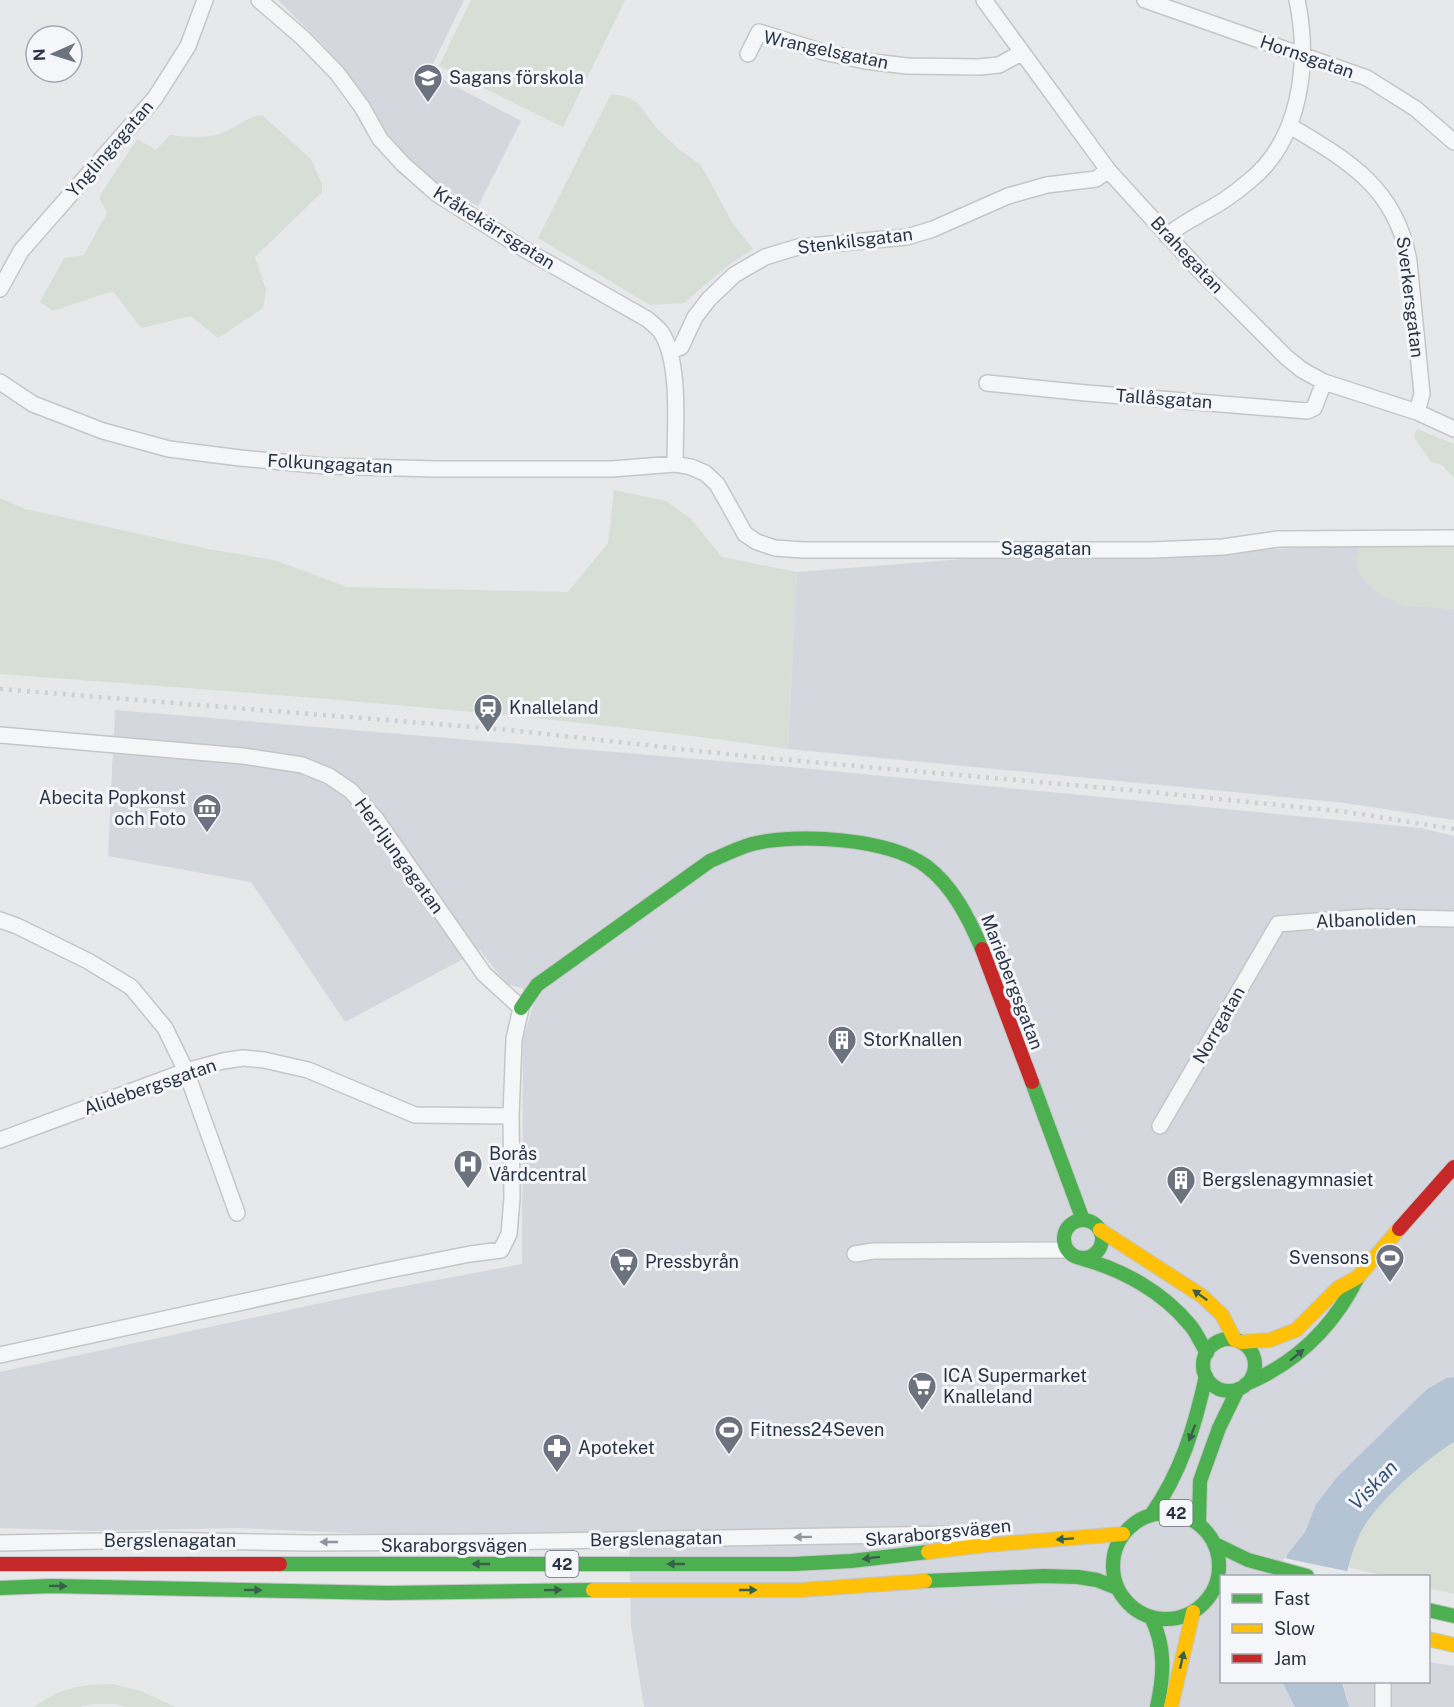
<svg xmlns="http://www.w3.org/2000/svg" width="1454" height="1707" viewBox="0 0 1454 1707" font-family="'Public Sans',sans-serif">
	<rect width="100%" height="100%" fill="#e6e8ea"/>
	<path fill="#d4d7dd" d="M278 0H464L429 72 521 121 478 206 437 184 408 160 388 137 326 48Z
		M1361 545 1401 605 1454 609V820L1346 803 788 749 797 572 977 558 1165 554Z
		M115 710 780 766 1421 828 1454 836V1377L1445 1378 1427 1389 1338 1476 1316 1504 1305 1532 1288 1555 1283 1576H1222V1682H1282L1295 1707H644L631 1626 629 1537 373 1534 238 1528 93 1531 0 1528V1372L368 1293 522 1264 523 1039 533 1006 522 988 506 984 480 950 345 1022 251 882 108 856Z
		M1429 1662 1454 1666V1707H1349L1343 1682H1428Z"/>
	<path fill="#d6ded6" d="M471 0H625L563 127 439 66Z
		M611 94 623 96 637 102 658 130 680 150 701 165 733 224 753 249 727 266 684 303 650 305 538 238Z
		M262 115 311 159 322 184V192L255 257 266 290 263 308 218 338 191 316 141 328 113 291 53 311 40 302 64 258 84 255 107 213 99 197 137 139 156 150 170 135C187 137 206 139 222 133 237 127 246 117 262 115Z
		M1417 429 1454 444V478L1442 465 1431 462 1414 437Z
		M614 490 666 501 691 519 722 557 797 572 788 749C527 711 263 694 0 674V498L25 509 208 549 274 560 347 587 568 592 608 543Z
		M1361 545H1454V609L1401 605 1375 592 1359 574 1356 558Z
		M1454 1442V1594L1429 1588 1428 1576H1385L1348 1567C1352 1557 1354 1546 1359 1536 1372 1506 1426 1459 1454 1442Z
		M113 1684 141 1691 175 1707H125L117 1704H92L79 1707H34C63 1687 78 1685 113 1684Z"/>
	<path fill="#b4c4d5" d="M1454 1377V1442C1426 1459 1372 1506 1359 1536 1353 1549 1349 1563 1346 1576H1283L1287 1555 1305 1532 1316 1504 1338 1476 1427 1389 1446 1378Z
		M1282 1682H1342L1349 1707H1295Z"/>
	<path fill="#e6e8ea" d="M1284 1558 1351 1572 1350 1576H1280Z"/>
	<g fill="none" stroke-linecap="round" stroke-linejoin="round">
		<g stroke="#c4c6c8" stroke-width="18">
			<path id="street" d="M259 0 303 38 337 73 362 107 380 139 403 164 437 194 524 249 647 319C652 323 657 327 661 332 681 362 675 428 675 464
				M984 0 1108 170 1200 271 1286 357 1302 370 1324 382 1417 412 1454 429
				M1145 0 1367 78 1416 109 1454 142
				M748 54 759 32 823 52 865 61 907 66 979 67 999 65 1021 53
				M1290 126C1349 161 1397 189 1409 262L1422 394 1417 412
				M1167 236C1178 226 1189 221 1202 213 1218 205 1234 194 1248 182 1301 141 1310 62 1297 0
				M0 289 21 251 155 98 188 46 205 0
				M670 352 681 347 695 317 709 299 734 275 765 257 798 247 907 237 933 229 1008 196 1047 185 1096 179 1108 170
				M0 382 33 404 103 431 169 449 240 458 325 466 436 469H612L675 464 691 467 705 473 717 484 745 534 757 542 775 548 803 550H1152L1223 547 1278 539 1454 538
				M987 383 1086 393 1307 411 1314 408 1324 382
				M0 735 243 756 302 765 329 776 351 791 376 819 484 974 521 1008 514 1039 511 1116 512 1198 509 1234 501 1250 470 1254 384 1271 0 1355
				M0 920 17 926 88 961 131 987 165 1028 186 1071 237 1213
				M1160 1126 1278 924 1367 917 1454 919
				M0 1140 186 1071 223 1061 243 1058 264 1060 308 1070 415 1115 511 1116
				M855 1254 873 1251 1067 1250
				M0 1543 152 1540 309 1543 492 1542 951 1534 977 1542
				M1383 1707V1682"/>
		</g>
		<g stroke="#c4c6c8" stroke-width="16">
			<path id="fast" d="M521 1008 537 985 710 861C724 855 738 848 752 844 798 833 888 838 926 866 953 886 969 919 982 949
				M1032 1082 1083 1220
				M1064 1239a19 19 0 1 1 38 0a19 19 0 1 1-38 0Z
				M1083 1259C1123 1270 1163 1292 1190 1325 1197 1333 1201 1344 1207 1353
				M1203 1365a26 26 0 1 1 52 0a26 26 0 1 1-52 0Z
				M1246 1384C1296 1363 1334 1326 1358 1277
				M1113 1566a53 53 0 1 1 106 0a53 53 0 1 1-106 0Z
				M1151 1515C1181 1473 1195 1426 1206 1376
				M1199 1524 1200 1481 1219 1428 1238 1389
				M1215 1544 1248 1560 1307 1576
				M280 1564H793L851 1561 928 1552
				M925 1581 1043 1576 1078 1577 1097 1580 1117 1588
				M0 1588 51 1586 388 1593 593 1590
				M1428 1610 1454 1616
				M1151 1617C1166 1647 1164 1675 1157 1707"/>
		</g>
		<g stroke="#c4c6c8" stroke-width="16">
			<path id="slow" d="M1100 1230 1202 1296 1222 1315 1235 1340
				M1241 1342 1270 1340 1296 1330 1338 1288 1358 1277 1399 1229
				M928 1552 986 1545 1123 1534
				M593 1590H800L925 1581
				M1428 1639 1454 1645
				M1171 1707 1193 1612"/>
		</g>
		<g stroke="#c4c6c8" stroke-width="16">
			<path id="jam" d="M982 949 1032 1082
				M1399 1229 1454 1167
				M0 1564H280"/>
		</g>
		<use href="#street" stroke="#f5f6f7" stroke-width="15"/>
		<use href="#fast" stroke="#4caf50" stroke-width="14"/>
		<use href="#slow" stroke="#ffc107" stroke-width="14"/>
		<use href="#jam" stroke="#c62828" stroke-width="14"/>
		<path stroke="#cecfd2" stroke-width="4.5" stroke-dasharray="3 6" stroke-linecap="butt" d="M0 689 510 730 754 757 1129 790 1347 812 1454 829"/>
	</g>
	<defs><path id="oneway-solid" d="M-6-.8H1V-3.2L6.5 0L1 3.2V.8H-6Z" transform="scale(1.5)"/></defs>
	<g fill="#375f49">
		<use href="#oneway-solid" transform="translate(1200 1295) rotate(-144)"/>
		<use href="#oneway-solid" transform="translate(1297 1355) rotate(-39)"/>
		<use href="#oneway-solid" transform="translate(1192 1433) rotate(111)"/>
		<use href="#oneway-solid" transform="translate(1065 1539) rotate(176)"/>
		<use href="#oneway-solid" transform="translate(871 1558) rotate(173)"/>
		<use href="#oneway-solid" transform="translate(481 1564) rotate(180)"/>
		<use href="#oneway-solid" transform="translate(676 1564) rotate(180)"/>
		<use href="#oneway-solid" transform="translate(58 1586) rotate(1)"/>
		<use href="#oneway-solid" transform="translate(253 1590) rotate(1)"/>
		<use href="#oneway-solid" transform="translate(553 1590) rotate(-1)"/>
		<use href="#oneway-solid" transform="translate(748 1590)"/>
		<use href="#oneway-solid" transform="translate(1182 1660) rotate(-77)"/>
	</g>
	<g fill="#90959e">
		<use href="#oneway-solid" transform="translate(803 1537) rotate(179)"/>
		<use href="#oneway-solid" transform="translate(329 1542) rotate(180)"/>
	</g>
	<defs>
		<g id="school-pin" transform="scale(1.5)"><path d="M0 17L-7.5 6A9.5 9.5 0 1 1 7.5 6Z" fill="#6c737f" stroke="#f4f6f9"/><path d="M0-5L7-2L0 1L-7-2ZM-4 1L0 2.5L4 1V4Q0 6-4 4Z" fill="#fff"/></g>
		<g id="station-pin" transform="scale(1.5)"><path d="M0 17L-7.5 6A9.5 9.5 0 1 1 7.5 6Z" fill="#6c737f" stroke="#f4f6f9"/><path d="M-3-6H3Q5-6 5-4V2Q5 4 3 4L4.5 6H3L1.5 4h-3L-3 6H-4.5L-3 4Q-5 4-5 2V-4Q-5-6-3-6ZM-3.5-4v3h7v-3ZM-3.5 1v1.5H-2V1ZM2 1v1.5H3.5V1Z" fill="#fff"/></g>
		<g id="museum-pin" transform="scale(1.5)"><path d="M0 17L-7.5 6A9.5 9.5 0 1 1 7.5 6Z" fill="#6c737f" stroke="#f4f6f9"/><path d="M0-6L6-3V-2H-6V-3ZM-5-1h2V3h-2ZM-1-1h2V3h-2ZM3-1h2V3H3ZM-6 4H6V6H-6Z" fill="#fff"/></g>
		<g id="building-pin" transform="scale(1.5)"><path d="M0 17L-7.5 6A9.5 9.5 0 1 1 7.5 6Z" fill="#6c737f" stroke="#f4f6f9"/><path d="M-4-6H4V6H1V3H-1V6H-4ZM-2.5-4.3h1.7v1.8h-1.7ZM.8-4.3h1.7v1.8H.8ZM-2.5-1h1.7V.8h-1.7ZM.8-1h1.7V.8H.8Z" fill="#fff"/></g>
		<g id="hospital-pin" transform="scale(1.5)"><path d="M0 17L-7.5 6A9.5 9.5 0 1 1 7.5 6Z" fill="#6c737f" stroke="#f4f6f9"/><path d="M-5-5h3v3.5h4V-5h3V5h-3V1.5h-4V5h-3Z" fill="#fff"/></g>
		<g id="stadium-pin" transform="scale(1.5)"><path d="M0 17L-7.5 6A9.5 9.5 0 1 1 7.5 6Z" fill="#6c737f" stroke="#f4f6f9"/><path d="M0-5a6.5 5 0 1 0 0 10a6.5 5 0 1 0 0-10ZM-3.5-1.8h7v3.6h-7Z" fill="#fff"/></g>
		<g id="supermarket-pin" transform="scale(1.5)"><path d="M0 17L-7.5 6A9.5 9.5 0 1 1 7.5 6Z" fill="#6c737f" stroke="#f4f6f9"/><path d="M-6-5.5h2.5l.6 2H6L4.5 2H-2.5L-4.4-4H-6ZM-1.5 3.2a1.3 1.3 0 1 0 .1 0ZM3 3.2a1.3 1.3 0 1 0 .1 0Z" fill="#fff"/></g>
		<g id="pharmacy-pin" transform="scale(1.5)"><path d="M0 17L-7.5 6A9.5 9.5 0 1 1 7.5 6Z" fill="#6c737f" stroke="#f4f6f9"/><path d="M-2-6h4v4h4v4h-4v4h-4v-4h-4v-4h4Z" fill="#fff"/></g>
	</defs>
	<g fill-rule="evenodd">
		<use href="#school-pin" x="428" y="78"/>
		<use href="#station-pin" x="488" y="708"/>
		<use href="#museum-pin" x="207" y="808"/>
		<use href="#building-pin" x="842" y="1040"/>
		<use href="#hospital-pin" x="468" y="1164"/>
		<use href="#building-pin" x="1181" y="1180"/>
		<use href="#stadium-pin" x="1390" y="1258"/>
		<use href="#supermarket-pin" x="624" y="1262"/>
		<use href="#supermarket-pin" x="922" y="1386"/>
		<use href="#stadium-pin" x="729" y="1430"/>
		<use href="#pharmacy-pin" x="557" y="1448"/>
	</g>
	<g text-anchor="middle" stroke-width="6" stroke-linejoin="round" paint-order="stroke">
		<g fill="#f4f6f9" stroke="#676e7b" stroke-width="1.5">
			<rect x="1159.5" y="1500" width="33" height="26" rx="4.5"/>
			<rect x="545.5" y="1551" width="33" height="26" rx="4.5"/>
		</g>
		<g font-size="16" font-weight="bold" fill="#2b3445">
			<text x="1176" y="1519">42</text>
			<text x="562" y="1570">42</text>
		</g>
		<g font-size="18" fill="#2b3445" stroke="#f4f6f9">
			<text transform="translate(826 50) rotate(12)" y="6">Wrangelsgatan</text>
			<text transform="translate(1307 57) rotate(19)" y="6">Hornsgatan</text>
			<text transform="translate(110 149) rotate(-49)" y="6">Ynglingagatan</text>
			<text transform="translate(494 228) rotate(32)" y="6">Kråkekärrsgatan</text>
			<text transform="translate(855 241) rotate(-7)" y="6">Stenkilsgatan</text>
			<text transform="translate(1187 255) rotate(47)" y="6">Brahegatan</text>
			<text transform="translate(1410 297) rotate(83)" y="6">Sverkersgatan</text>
			<text transform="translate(1164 399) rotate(4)" y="6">Tallåsgatan</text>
			<text transform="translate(330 464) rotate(3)" y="6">Folkungagatan</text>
			<text x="1046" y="555">Sagagatan</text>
			<text transform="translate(399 856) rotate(54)" y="6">Herrljungagatan</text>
			<text transform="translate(1366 920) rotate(-2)" y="6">Albanoliden</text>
			<text transform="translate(1012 982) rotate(69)" y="6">Mariebergsgatan</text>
			<text transform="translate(1219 1025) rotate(-60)" y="6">Norrgatan</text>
			<text transform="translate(150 1087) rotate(-19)" y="6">Alidebergsgatan</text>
			<text transform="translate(938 1533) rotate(-6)" y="6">Skaraborgsvägen</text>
			<text transform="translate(656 1539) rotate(-1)" y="6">Bergslenagatan</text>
			<text x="170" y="1547">Bergslenagatan</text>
			<text x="454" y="1552">Skaraborgsvägen</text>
		</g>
		<g font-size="18" fill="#2b3445" stroke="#f4f6f9" text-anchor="start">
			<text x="449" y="84">Sagans förskola</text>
			<text x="509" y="714">Knalleland</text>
			<text x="186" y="804" text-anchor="end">Abecita Popkonst<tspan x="186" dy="21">och Foto</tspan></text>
			<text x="863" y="1046">StorKnallen</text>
			<text x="489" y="1160">Borås<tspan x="489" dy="21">Vårdcentral</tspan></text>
			<text x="1202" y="1186">Bergslenagymnasiet</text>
			<text x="1369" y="1264" text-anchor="end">Svensons</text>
			<text x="645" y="1268">Pressbyrån</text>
			<text x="943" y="1382">ICA Supermarket<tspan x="943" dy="21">Knalleland</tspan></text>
			<text x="750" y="1436">Fitness24Seven</text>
			<text x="578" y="1454">Apoteket</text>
		</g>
		<g font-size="20" font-style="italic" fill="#34527a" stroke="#f4f6f9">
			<text transform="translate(1373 1485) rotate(-46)" y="7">Viskan</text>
		</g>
	</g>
	<rect x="1220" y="1575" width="210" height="108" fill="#f4f6f9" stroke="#a4a8b1" stroke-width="1.5"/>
	<rect x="1232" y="1594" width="30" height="9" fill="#4caf50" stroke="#a4a8b1" stroke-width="1.5"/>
	<text x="1274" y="1605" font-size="18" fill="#2b3445">Fast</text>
	<rect x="1232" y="1624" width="30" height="9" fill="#ffc107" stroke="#a4a8b1" stroke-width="1.5"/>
	<text x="1274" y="1635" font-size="18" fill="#2b3445">Slow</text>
	<rect x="1232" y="1654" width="30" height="9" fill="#c62828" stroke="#a4a8b1" stroke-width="1.5"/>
	<text x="1274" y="1665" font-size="18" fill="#2b3445">Jam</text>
	<g transform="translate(54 54) rotate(267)"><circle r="28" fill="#f4f6f9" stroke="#a4a8b1" stroke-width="1.5"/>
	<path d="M0-4.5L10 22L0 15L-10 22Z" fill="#6c737f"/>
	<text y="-9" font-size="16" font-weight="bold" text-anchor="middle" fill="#2b3445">N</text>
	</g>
</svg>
